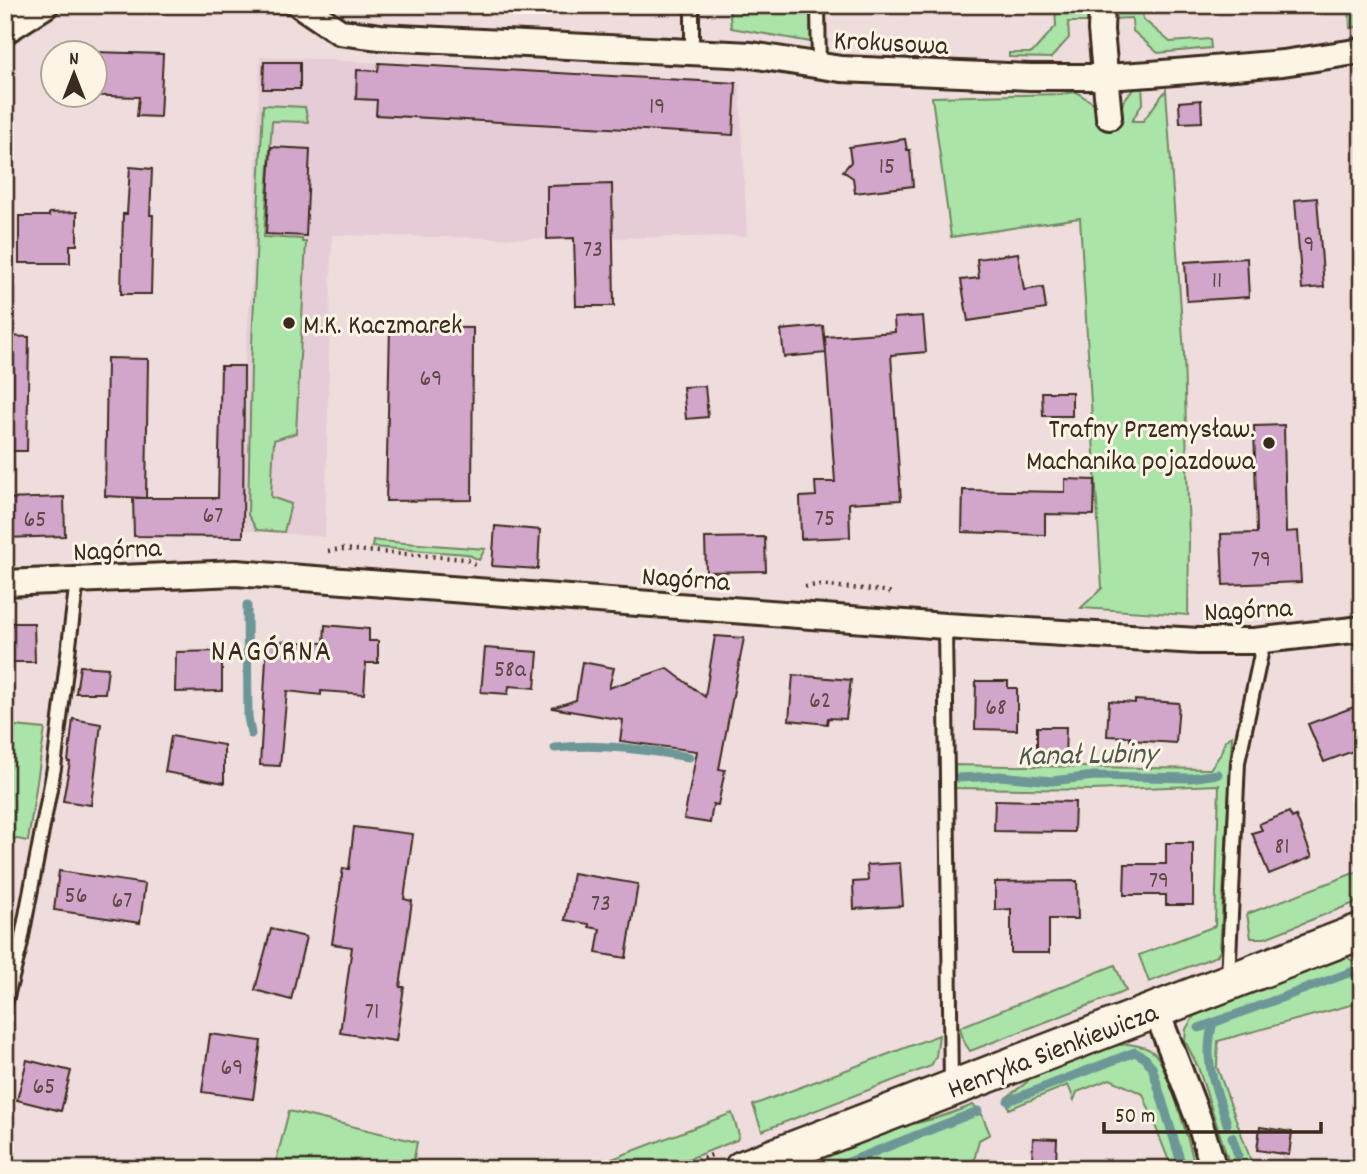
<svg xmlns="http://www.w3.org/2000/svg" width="1367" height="1174" viewBox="0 0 1367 1174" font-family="Dekko,sans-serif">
	<rect width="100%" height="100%" fill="#efdddd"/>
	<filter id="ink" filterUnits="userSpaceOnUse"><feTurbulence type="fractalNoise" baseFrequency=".0143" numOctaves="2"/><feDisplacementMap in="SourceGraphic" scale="14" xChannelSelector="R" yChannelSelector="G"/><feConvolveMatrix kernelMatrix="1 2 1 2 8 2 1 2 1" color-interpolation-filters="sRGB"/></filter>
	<g filter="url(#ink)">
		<path fill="#e6ccd7" d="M260 56 740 84 747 236 547 239 332 235 325 537 243 530 244 366 252 279Z"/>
		<path fill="#aae4a8" stroke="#728763" stroke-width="2" d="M729 5H810L811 42 731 28Z
			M1055 5H1095L1093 22H1068L1069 38 1051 58 1009 57V53H1032L1056 26Z
			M1115 5H1141L1143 19 1170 42 1210 39 1211 48 1158 53 1133 31 1132 18 1110 19Z
			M1349 5H1362V26L1350 28Z
			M1142 83 1143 102 1132 121H1143L1166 90 1184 354 1189 540 1188 615 1081 608 1102 588 1080 218 951 237 932 97 1061 94 1076 92 1095 104 1098 123 1121 122C1120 99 1125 97 1142 83Z
			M263 105 305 107 308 122 272 121 264 237 302 239V242H306L296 433 274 440 271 497 291 504 284 532 257 530 248 515 251 366Z
			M373 540 379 541 485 549 479 560 467 554 372 547Z
			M5 725 45 729 28 841 5 837Z
			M1232 736 1220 951 1217 956 1149 982 1139 955 1215 926 1219 785 1092 790 953 788V765L1210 769 1220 755 1225 741Z
			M1362 870V900L1265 938H1251L1247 914Z
			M1347 957C1363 966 1362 986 1362 1002L1218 1041 1217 1067 1254 1169H1231L1198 1067 1185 1041 1186 1029 1194 1016C1244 993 1295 975 1347 957Z
			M1115 965 1126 991 970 1051 964 1042 960 1027Z
			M939 1035 936 1056 931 1066 762 1131 753 1105Z
			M1128 1044C1136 1045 1148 1047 1154 1053 1170 1068 1189 1145 1196 1169H1172L1143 1094 1110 1079 1077 1092 1074 1100 1068 1085 1009 1109 1006 1098 1027 1082 1033 1073 1103 1047Z
			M973 1105 980 1110 990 1134 979 1140 972 1169H923V1160L895 1169H784L895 1126C923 1124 947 1115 973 1105Z
			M289 1111 417 1142 412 1169H274Z
			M732 1113 739 1135 737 1140 663 1169H617L612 1159Z"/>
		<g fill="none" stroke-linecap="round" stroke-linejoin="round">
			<path stroke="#6d9797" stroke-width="9" d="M247 605 248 717 251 734
				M555 748C601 743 644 750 689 757
				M958 778 1000 776 1052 781 1094 776 1190 778 1218 774
				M1213 1023C1202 1062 1216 1087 1227 1124
				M1199 1028 1354 971
				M1008 1101 1135 1052 1145 1058 1152 1067 1183 1169
				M1232 1137 1238 1155
				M831 1169 978 1111"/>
		</g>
		<path fill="#d2a6ca" stroke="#3b2a1e" stroke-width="2" d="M94 52 163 54 160 117 137 116 139 97 79 95 94 94Z
			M264 62H300V89H263Z
			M379 63 736 83 733 135 376 115 377 100 356 99 357 70 378 71Z
			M1201 100 1202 122 1180 123 1179 102Z
			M905 139 907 150H910L913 186 855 193 853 178 843 171 851 162 849 147Z
			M271 147 310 149 306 236 266 234Z
			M130 167 152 169 150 215H153L151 294H121L123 214H127Z
			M612 184 614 306H576L574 238 547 239V186Z
			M1317 198 1324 287 1302 289 1295 200Z
			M77 212V245H70V263H19V216H49V213Z
			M1018 253 1024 290 1043 287 1046 309 968 321 961 280 979 278 977 259Z
			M1247 258 1249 297 1187 301 1185 262Z
			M923 316 926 352 891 355 901 500 849 503 850 537 801 539 800 497 816 496 815 482H835L826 353 784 357 781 330 823 326 826 352 825 337 895 332 894 318Z
			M390 327 473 328 472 500 386 501Z
			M5 336 29 337 27 451H5Z
			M107 358 148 359 146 498H218L221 366H244L243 537 134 536 133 498H145L105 496Z
			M705 386 708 417 686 419 683 387Z
			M1042 392H1072V416H1043Z
			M1284 425 1286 532 1298 531 1301 582 1223 585 1221 534 1257 533 1254 426Z
			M1065 479 1095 480 1094 515 1045 514V535L962 532 963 490 1065 492Z
			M64 497 65 536 5 538V499Z
			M495 526 540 530 538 569 492 566Z
			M765 537 766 571 706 572 705 538Z
			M5 623H34L35 662H5Z
			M325 625 369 629V641H378V663H366L364 694 321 691V695L287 691 280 766 260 765 267 641 324 643Z
			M715 636 744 638 719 769 725 770 718 805 713 804 710 823 684 819 697 751 620 741 623 720 552 708 576 700 582 662 614 668 609 688 667 668 705 697Z
			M485 648 538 652 535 688 509 686 508 694 481 692Z
			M222 651V691L175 692 176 652Z
			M80 666 108 668 105 693H76Z
			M793 675 851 680 846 719 828 718 827 724 789 720Z
			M976 681H1008V688H1017V730L975 729Z
			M1135 700 1179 703 1176 743 1130 740V737L1107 736 1109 701 1135 703Z
			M1362 704V741L1354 744 1356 750 1324 762 1308 724Z
			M73 719 101 724 91 805 63 801 70 762H68Z
			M1037 727H1066L1065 758 1037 757Z
			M171 736 224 745V783L165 772Z
			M995 800 1075 802 1074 832 994 831Z
			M1289 812 1292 818 1296 816 1312 857 1269 874 1252 833 1262 830 1259 824Z
			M354 827 413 834 404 899 412 901 400 987H404L396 1041 340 1033 352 947 332 944 343 868 349 869Z
			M1166 843H1193V905H1166V895H1124L1125 864H1166Z
			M900 863 903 906 854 909 853 882 868 881 867 865Z
			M59 871 145 884 140 923 54 910Z
			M573 873 638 884 626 958 596 953 600 929 589 927V924L565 920Z
			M1077 881 1078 919H1049V953H1011V909L995 910V882Z
			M271 929 306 937 291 1000 255 990Z
			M210 1034 261 1041 253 1099 202 1092Z
			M27 1060 71 1071 61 1111 17 1100Z
			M1260 1127 1292 1132 1289 1155 1257 1150Z
			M1033 1138 1057 1139 1056 1163 1032 1162Z"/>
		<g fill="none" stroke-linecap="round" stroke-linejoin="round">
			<g stroke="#3b2a1e" stroke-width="18">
				<path id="lane" d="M249 5 301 6
					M692 5V52
					M818 5 819 67
					M945 626 951 1084
					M1228 980 1238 762 1264 640
					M5 1004 20 947 54 768 77 580"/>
			</g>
			<g stroke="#3b2a1e" stroke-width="30">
				<path id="street" d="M300 5 340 32 380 37 751 55 841 69 1030 77H1106L1151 74 1283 63 1362 51
					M1102 5 1101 30 1109 117
					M5 31 46 5
					M5 583 236 573 945 626 1198 641H1254L1362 629
					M1156 1010 1198 1118 1214 1169"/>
			</g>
			<g stroke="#3b2a1e" stroke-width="40">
				<path id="secondary" d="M742 1169 1362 931"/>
			</g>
			<path stroke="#3b2a1e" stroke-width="4.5" stroke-dasharray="2 5" stroke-linecap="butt" d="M1359 5 1360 25
				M328 551 342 549 466 559 475 564
				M805 587 816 585 886 591 894 594
				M677 1169 714 1154"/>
			<use href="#lane" stroke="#fcf5e5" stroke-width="12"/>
			<use href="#street" stroke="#fcf5e5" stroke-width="24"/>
			<use href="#secondary" stroke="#fcf5e5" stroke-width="35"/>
		</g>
	</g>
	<g fill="#3b2a1e" stroke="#fcf5e5" stroke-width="2.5">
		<circle cx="289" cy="323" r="7"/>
		<circle cx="1269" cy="443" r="7"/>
	</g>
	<g text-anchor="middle" stroke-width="6" stroke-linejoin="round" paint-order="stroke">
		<g font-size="24" fill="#614949">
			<text x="657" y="113">19</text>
			<text x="887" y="173">15</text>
			<text x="1309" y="251">9</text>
			<text x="593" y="256">73</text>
			<text x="1217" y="287">11</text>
			<text x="431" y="385">69</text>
			<text x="213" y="522">67</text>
			<text x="825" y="525">75</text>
			<text x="35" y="526">65</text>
			<text x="1261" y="566">79</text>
			<text x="510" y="676">58a</text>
			<text x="820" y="707">62</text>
			<text x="996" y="714">68</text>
			<text x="1282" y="853">81</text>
			<text x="1159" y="887">79</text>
			<text x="76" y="902">56</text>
			<text x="122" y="907">67</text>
			<text x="601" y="910">73</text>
			<text x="372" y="1018">71</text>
			<text x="232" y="1074">69</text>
			<text x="44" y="1093">65</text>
		</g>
		<g font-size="28" fill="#3b2a1e" stroke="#fcf5e5">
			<text transform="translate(891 41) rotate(3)" y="10">Krokusowa</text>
			<text transform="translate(117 548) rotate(-3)" y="10">Nagórna</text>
			<text transform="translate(686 577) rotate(4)" y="10">Nagórna</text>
			<text transform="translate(1248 608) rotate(-3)" y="10">Nagórna</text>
			<text transform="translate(1052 1049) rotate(-21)" y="10">Henryka Sienkiewicza</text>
		</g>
		<g font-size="28" fill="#3b2a1e" stroke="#fcf5e5" text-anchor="start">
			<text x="303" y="333">M.K. Kaczmarek</text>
			<text x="1255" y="437" text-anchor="end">Trafny Przemysław.<tspan x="1255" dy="32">Machanika pojazdowa</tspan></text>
		</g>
		<g font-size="30" letter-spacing="2" fill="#3b2a1e" stroke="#fcf5e5">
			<text x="272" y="660">NAGÓRNA</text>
		</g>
		<g font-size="30" font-style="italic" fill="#505850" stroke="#fcf5e5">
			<text transform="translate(1087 753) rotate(-1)" y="10">Kanał Lubiny</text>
		</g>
	</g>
	<rect width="1367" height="1174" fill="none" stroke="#fcf5e5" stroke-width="28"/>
	<rect x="14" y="14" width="1339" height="1146" fill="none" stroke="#3b2a1e" stroke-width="2.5" filter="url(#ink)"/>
	<g transform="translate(74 74)"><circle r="33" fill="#fcf5e5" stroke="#afa495" stroke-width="2"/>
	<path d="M0-5L12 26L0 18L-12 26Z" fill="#3b2a1e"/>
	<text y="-10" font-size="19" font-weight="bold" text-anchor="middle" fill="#3b2a1e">N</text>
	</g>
	<path d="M1104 1122v10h217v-10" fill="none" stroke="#3b2a1e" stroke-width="3.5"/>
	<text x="1115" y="1122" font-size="21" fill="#3b2a1e" stroke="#fcf5e5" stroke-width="5" paint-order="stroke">50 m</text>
</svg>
